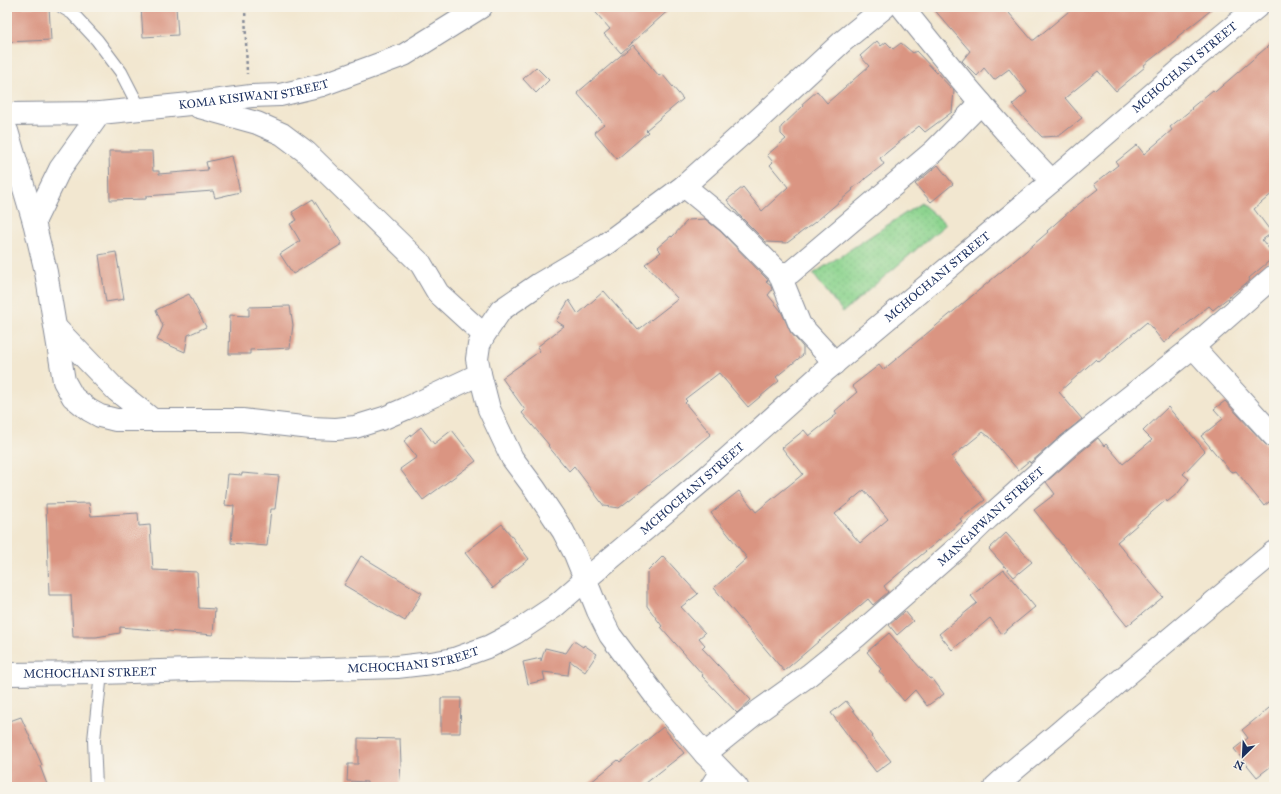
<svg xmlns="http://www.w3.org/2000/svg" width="1281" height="794" viewBox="0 0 1281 794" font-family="'IM FELL Great Primer',serif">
	<defs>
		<pattern id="grass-dots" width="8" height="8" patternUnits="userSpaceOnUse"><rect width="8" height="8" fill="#8dd48f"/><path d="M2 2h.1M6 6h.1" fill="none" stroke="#79b67e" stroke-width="1.8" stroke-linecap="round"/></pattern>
	</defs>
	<rect width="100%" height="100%" fill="#f7f3e8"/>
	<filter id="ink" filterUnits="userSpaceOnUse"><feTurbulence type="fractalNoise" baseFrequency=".025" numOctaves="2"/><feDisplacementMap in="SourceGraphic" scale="8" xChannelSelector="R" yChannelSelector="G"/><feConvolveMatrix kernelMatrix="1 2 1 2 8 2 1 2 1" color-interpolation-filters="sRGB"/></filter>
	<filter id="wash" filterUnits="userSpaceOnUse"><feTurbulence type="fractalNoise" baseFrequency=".012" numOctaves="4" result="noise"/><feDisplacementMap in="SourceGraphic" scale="16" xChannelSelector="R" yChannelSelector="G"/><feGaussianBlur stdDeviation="0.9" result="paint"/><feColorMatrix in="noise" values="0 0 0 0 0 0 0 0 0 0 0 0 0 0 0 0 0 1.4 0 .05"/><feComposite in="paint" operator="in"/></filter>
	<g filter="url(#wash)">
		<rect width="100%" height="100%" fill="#f2e7d0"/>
		<path fill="url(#grass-dots)" stroke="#548276" d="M921 203 946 224 843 312 813 274Z"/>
		<g id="blocks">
			<path fill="#da9582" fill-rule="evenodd" d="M7 7H49L51 40 7 42Z
				M141 7H176L178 35 143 37Z
				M591 7H672L621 53 604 34 610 29Z
				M932 7H1004L1032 40H1034L1074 7H1215L1177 37 1178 38 1144 65 1145 67 1116 91 1098 71 1065 98 1082 118 1059 136 1042 137 1012 105 1027 92 1009 69 994 80 984 68 977 76 962 61 970 51Z
				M877 41 881 46 886 42 893 49 901 43 913 53 916 51 954 91 952 112 925 132 919 126 880 158 884 164 852 189 853 190 819 219 787 243 766 242 741 217 727 200 743 187 762 211 788 187 770 165 773 162 767 155 786 139 781 134V127L803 106 802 104 817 91 827 103 869 66 860 56Z
				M1274 41V192L1254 209 1272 233 1262 240 1274 255V257L1249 278 1250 280 1213 310 1209 306 1164 343 1147 322 1099 362 1096 359 1059 392 1082 419 1061 436 1030 463 1029 461 1018 470 989 436H988L983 432 952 457 985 500 960 519 962 521 884 586 888 592 873 605 868 599 784 671 714 588 747 558 711 513 739 491 756 512 803 474 782 448 804 430 809 436 837 414 835 411 857 392 852 386 879 365 883 370 1026 251 1048 232 1047 231 1071 210 1098 189 1094 184 1118 165 1116 162 1137 145 1144 154 1172 130 1170 127 1192 109 1191 108 1213 90 1215 92ZM864 490 888 519 860 543 835 514Z
				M633 45 659 76 662 74 683 99 646 130 648 132 617 159 594 132 604 124 577 93Z
				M536 67 549 80 536 93 523 79Z
				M109 151H152L153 171H159V174L208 170 206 162 232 156 240 192 215 198 213 191 146 196V199L110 200Z
				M938 165 953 184 931 202 915 184Z
				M313 199 342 244 293 274 280 254 300 241 290 224 297 220 292 212Z
				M705 219 720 231 768 280 766 282 771 286 772 290 768 295 781 311 791 333 803 347V355L776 377 779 381 748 407 719 373 685 399 687 401 685 403 711 434 680 460 619 508 604 506 574 466 569 471 548 446 549 445 522 413 525 410 502 378 540 351 537 347 564 326 556 321 569 300 578 314 604 291 638 330 678 299 645 264 661 252 657 248 671 236 672 237 688 220Z
				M116 252 124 299 106 302 99 255Z
				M189 294 206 327 188 335 185 352 157 340 163 326 156 310Z
				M290 306 293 325 290 348 250 350V354H229L230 315 249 316V307Z
				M1225 401 1265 444 1274 450V498L1264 506 1236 471 1233 472 1230 471 1201 436 1223 419 1214 409Z
				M1168 407 1205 451 1183 474 1189 479 1178 493 1167 502 1166 500 1117 542 1163 597 1127 626 1034 510 1055 494 1046 482 1077 455 1098 438 1104 446 1106 444 1123 464 1152 440 1143 431Z
				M421 427 434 444 452 430 476 461 423 500 400 469 417 457 404 441Z
				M242 473 279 476 275 509H271L267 546 231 543 234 506 225 505 228 474 242 475Z
				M89 503 91 516 138 513 139 526 150 525 153 570 197 572 199 608 215 609 213 635 120 627V633L96 637H73L71 595H49L46 504Z
				M502 524 529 559 493 588 465 553Z
				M1006 533 1032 562 1014 577 989 549Z
				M361 556 422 593 405 621 344 585Z
				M663 556 698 594 681 607 705 633 699 638 705 645 702 648 751 700 737 713 702 676 703 675 661 627 662 626 647 606V572Z
				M1004 570 1035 607 1002 634 990 618 952 650 939 634 977 603 971 596Z
				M905 611 913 621 897 635 889 625Z
				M889 633 930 679 932 678 944 694 927 706 915 690 904 701 879 671 881 669 867 652Z
				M574 641 583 647 584 645 597 654 585 672 570 661 568 675 543 672 545 680 528 684 523 662 541 658V661L545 648 566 653Z
				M441 698H461L460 733H441Z
				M846 701 873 736 872 737 891 761 876 772 831 713Z
				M1274 704V764L1257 777 1234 749 1248 738 1242 730Z
				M21 717 42 765 40 766 48 787H7V722Z
				M663 727 684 753 641 787H585L618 760 620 762Z
				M358 738 400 739 401 764 399 787H367V782L347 781 348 764H358Z"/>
		</g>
	</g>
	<g filter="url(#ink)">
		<use href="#blocks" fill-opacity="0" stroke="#868b97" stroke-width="1"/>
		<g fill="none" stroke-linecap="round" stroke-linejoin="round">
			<g stroke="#868b97" stroke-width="14">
				<path id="lane" d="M62 7 72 13 97 40 121 72 140 109
					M96 787 94 740 101 673"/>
			</g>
			<g stroke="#868b97" stroke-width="24">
				<g id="street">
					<path d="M902 7C950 67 998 126 1052 181"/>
					<path d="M199 107 257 123 282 134 306 152 421 264 438 293 484 335"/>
					<path id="s1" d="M7 114 100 113 190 104 251 96 280 95 322 85 404 55 481 7"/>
					<path d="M7 131 34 222 46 272 64 381 73 397 89 410 100 416 116 420H242L311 428 336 429 355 427 384 418 405 409 480 374"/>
					<path d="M684 186 728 222 779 273 800 325 826 353 834 364"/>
					<path d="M34 222 60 169 100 113"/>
					<path d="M779 273H790L934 151 981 103"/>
					<path d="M56 328 117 391 153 420"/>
					<path d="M1193 347 1274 436"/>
					<path id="s2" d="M7 674 101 673 221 669 295 670 397 667 431 663 454 659 490 646 515 633 554 607 585 580 648 527 709 475 825 371 1052 181 1178 72 1257 7"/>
					<path id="s3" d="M705 754 756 713 809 675 856 637 957 548 988 518 1069 445 1193 347 1274 276"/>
					<path d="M711 787 721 771"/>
					<path d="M737 787 705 754 657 698 610 635 598 611 575 554 563 531 535 489 512 458 489 409 480 374 477 359 479 345 484 335 501 310 539 284 603 246 684 186 760 118 842 42 885 7"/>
					<path d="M995 787C1016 767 1040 749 1062 730 1132 670 1203 611 1274 552"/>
				</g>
			</g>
			<path stroke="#868b97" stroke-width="2.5" stroke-dasharray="3 3" stroke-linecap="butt" d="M245 7 247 74"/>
			<use href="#lane" stroke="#fff" stroke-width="12"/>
			<use href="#street" stroke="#fff" stroke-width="22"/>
		</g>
	</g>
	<g text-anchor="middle" stroke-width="3.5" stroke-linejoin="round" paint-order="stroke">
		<g font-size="12" fill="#1b2f5e" stroke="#f7f3e8">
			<text dy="4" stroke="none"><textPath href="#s2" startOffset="1391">MCHOCHANI STREET</textPath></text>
			<text dy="4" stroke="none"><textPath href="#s1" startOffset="248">KOMA KISIWANI STREET</textPath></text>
			<text dy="4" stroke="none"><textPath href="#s2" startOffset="1067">MCHOCHANI STREET</textPath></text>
			<text dy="4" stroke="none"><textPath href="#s2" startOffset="743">MCHOCHANI STREET</textPath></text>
			<text dy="4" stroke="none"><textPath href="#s3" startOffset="372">MANGAPWANI STREET</textPath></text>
			<text dy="4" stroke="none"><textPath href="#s2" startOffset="407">MCHOCHANI STREET</textPath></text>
			<text dy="4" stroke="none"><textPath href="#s2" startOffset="83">MCHOCHANI STREET</textPath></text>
		</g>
	</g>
	<rect width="1281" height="794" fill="none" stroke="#f7f3e8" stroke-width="24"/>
	<g transform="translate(1243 756) rotate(204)" stroke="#f7f3e8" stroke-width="3" paint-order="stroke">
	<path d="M0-3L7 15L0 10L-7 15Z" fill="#1b2f5e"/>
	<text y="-6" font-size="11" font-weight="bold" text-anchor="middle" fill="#1b2f5e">N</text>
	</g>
</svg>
